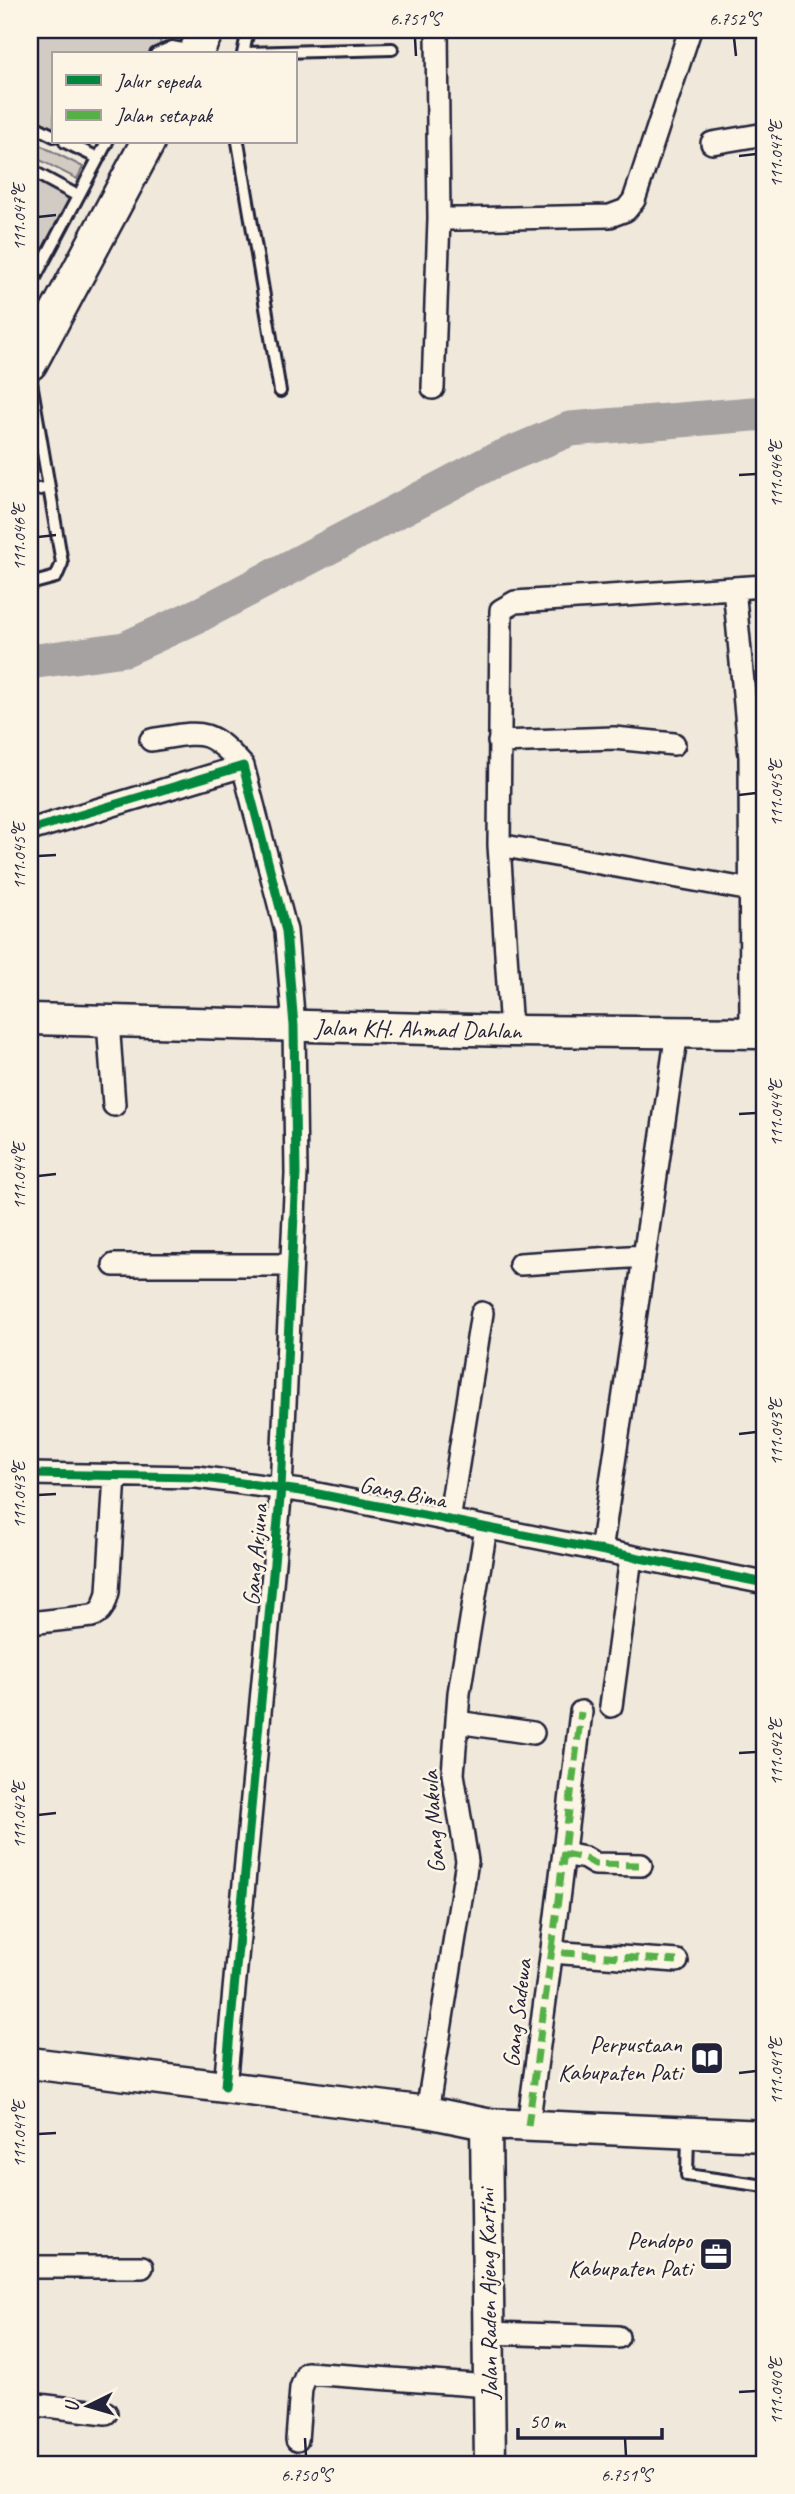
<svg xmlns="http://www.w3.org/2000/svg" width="795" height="2494" viewBox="0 0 795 2494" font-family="Caveat,sans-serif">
	<rect width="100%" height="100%" fill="#efe8db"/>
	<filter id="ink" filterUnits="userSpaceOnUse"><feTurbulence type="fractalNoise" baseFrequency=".0143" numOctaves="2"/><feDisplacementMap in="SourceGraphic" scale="14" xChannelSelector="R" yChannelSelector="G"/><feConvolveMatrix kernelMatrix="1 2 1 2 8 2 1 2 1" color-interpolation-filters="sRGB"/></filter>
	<g filter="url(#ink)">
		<path fill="#d1cbc3" stroke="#7a767f" stroke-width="2" d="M30 30H159L161 50 156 54H54V136L30 124Z
			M30 140 83 167 77 179 30 155Z
			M30 170 78 196 30 287Z"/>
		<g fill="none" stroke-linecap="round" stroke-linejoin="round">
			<path stroke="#716f79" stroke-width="6" d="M175 54 188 30"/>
			<path stroke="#a6a2a2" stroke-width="35" d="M30 662 125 649 201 614 489 463 570 429 765 413"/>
			<g stroke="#22223b" stroke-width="16">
				<path id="lane" d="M244 53 392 49
					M156 54 172 47 193 51
					M243 54 248 30
					M30 124 54 136
					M65 142 98 158
					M238 142 280 391
					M30 170 78 196
					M30 287 107 142
					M30 376 62 563 56 577 30 584
					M30 491 49 487
					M688 2135 687 2175 765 2186"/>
			</g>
			<g stroke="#22223b" stroke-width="26">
				<path id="street" d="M437 30 439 219H461L610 216 626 210 634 200 690 30
					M712 143 765 134
					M433 388 439 219
					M734 588 750 757 751 1033
					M151 740C202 732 207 726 243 766
					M499 742 614 738 674 744
					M30 830 243 766 286 931 294 1026 296 1174 281 1488 225 2086
					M499 845 751 890
					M108 1021 114 1105
					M511 1031 499 845 501 610 515 602 765 586
					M520 1264 644 1256
					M114 1265H291
					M30 1474 197 1477 308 1492 765 1583
					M449 1521 482 1313
					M601 1551 677 1032
					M30 1623 92 1616C103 1612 105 1603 108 1592L115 1475
					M611 1706 631 1557
					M457 1722 533 1733
					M564 1854 585 1858 595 1864 641 1865
					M552 1949 581 1712
					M427 2112 467 1861 453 1774 459 1693 486 1528
					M528 2126 552 1949 564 1953 677 1961
					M30 2267H142
					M488 2333 618 2337
					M30 2404 106 2413
					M297 2440 301 2388 307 2373 489 2386"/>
			</g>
			<g stroke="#22223b" stroke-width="35">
				<path id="secondary" d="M30 1019 511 1031 765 1033
					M30 2063 427 2112 486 2124 765 2136
					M486 2124 490 2464"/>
			</g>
			<g stroke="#22223b" stroke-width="38">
				<path id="primary" d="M195 54 207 30
					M30 363 148 142"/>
			</g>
			<use href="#lane" stroke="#fcf5e5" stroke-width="10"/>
			<use href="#street" stroke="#fcf5e5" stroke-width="21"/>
			<use href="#secondary" stroke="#fcf5e5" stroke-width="30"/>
			<use href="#primary" stroke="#fcf5e5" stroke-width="33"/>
			<path stroke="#55b146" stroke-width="7" stroke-dasharray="14 7" stroke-linecap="butt" d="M564 1854 585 1858 595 1864 641 1865
				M552 1949 581 1712
				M528 2126 552 1949 564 1953 677 1961"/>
			<g stroke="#fcf5e5" stroke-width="13">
				<path id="cycleway" d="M30 830 243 766 286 931 294 1026 296 1174 281 1488 225 2086
					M30 1474 197 1477 308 1492 765 1583"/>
			</g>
			<use href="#cycleway" stroke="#00873e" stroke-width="9"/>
		</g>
	</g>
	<path fill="none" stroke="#22223b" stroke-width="2.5" d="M415 38 416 56M734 38 736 56M739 156 756 154M38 217 56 215M739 475 756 474M38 537 56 535M739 795 756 793M38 856 56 855M739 1114 756 1113M38 1176 56 1174M739 1434 756 1432M38 1495 56 1494M739 1753 756 1752M38 1815 56 1813M739 2073 756 2071M38 2134 56 2133M739 2392 756 2391M305 2438 306 2456M625 2438 626 2456"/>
	<defs>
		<g id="library-square" transform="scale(1.75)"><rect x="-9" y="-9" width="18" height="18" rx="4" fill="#22223b" stroke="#fcf5e5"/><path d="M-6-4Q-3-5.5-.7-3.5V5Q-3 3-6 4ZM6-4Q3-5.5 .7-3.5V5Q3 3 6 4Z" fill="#fff"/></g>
		<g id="office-square" transform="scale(1.75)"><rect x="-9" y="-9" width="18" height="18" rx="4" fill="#22223b" stroke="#fcf5e5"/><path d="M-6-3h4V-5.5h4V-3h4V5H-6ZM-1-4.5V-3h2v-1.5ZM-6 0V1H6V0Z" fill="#fff"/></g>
	</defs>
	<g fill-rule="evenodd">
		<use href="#library-square" x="707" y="2058"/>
		<use href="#office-square" x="716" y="2254"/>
	</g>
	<g text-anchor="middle" stroke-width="5" stroke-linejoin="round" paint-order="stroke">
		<g font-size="24" fill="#22223b" stroke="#fcf5e5">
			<text transform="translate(418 1029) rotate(1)" y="8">Jalan KH. Ahmad Dahlan</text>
			<text transform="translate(403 1492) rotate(11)" y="8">Gang Bima</text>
			<text transform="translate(255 1555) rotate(-85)" y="8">Gang Arjuna</text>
			<text transform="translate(433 1822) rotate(-94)" y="8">Gang Nakula</text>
			<text transform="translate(517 2013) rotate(-83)" y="8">Gang Sadewa</text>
			<text transform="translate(488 2294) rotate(-91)" y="8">Jalan Raden Ajeng Kartini</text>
		</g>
		<g font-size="24" fill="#22223b" stroke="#fcf5e5" text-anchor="end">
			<text x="682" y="2052">Perpustaan<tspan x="682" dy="28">Kabupaten Pati</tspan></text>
			<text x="692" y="2248">Pendopo<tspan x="692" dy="28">Kabupaten Pati</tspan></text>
		</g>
	</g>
	<rect width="795" height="2494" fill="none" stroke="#fcf5e5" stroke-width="77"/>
	<rect x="52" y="52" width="245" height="91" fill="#fcf5e5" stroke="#a5a1a1" stroke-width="2"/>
	<rect x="66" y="75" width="35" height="10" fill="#00873e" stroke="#a5a1a1" stroke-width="2"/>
	<text x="116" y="88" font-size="21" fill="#22223b">Jalur sepeda</text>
	<rect x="66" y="110" width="35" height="10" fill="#55b146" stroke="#a5a1a1" stroke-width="2"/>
	<text x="116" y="122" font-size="21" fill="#22223b">Jalan setapak</text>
	<g transform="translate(88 2406) rotate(265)" stroke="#fcf5e5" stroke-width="5" paint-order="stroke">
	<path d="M0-5L12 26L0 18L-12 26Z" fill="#22223b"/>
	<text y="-10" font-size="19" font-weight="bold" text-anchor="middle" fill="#22223b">U</text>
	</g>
	<path d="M518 2428v10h144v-10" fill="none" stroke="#22223b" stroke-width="3.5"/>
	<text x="529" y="2428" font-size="21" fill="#22223b" stroke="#fcf5e5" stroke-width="5" paint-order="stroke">50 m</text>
	<rect x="38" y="38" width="718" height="2418" fill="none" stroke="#22223b" stroke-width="2.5"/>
	<g font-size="18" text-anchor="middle" fill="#22223b">
		<text x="415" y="25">6.751°S</text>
		<text x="734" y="25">6.752°S</text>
		<text transform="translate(776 154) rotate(-90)" y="6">111.047°E</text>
		<text transform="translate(19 217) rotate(-90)" y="6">111.047°E</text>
		<text transform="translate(776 474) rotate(-90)" y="6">111.046°E</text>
		<text transform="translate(19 537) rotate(-90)" y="6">111.046°E</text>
		<text transform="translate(776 793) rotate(-90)" y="6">111.045°E</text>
		<text transform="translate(19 856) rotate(-90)" y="6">111.045°E</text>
		<text transform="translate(776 1113) rotate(-90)" y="6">111.044°E</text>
		<text transform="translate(19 1176) rotate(-90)" y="6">111.044°E</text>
		<text transform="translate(776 1432) rotate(-90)" y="6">111.043°E</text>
		<text transform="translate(19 1495) rotate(-90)" y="6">111.043°E</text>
		<text transform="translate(776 1752) rotate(-90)" y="6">111.042°E</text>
		<text transform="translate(19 1815) rotate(-90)" y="6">111.042°E</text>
		<text transform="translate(776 2071) rotate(-90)" y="6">111.041°E</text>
		<text transform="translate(19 2134) rotate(-90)" y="6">111.041°E</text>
		<text transform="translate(776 2391) rotate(-90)" y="6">111.040°E</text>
		<text x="306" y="2481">6.750°S</text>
		<text x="626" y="2481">6.751°S</text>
	</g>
</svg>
